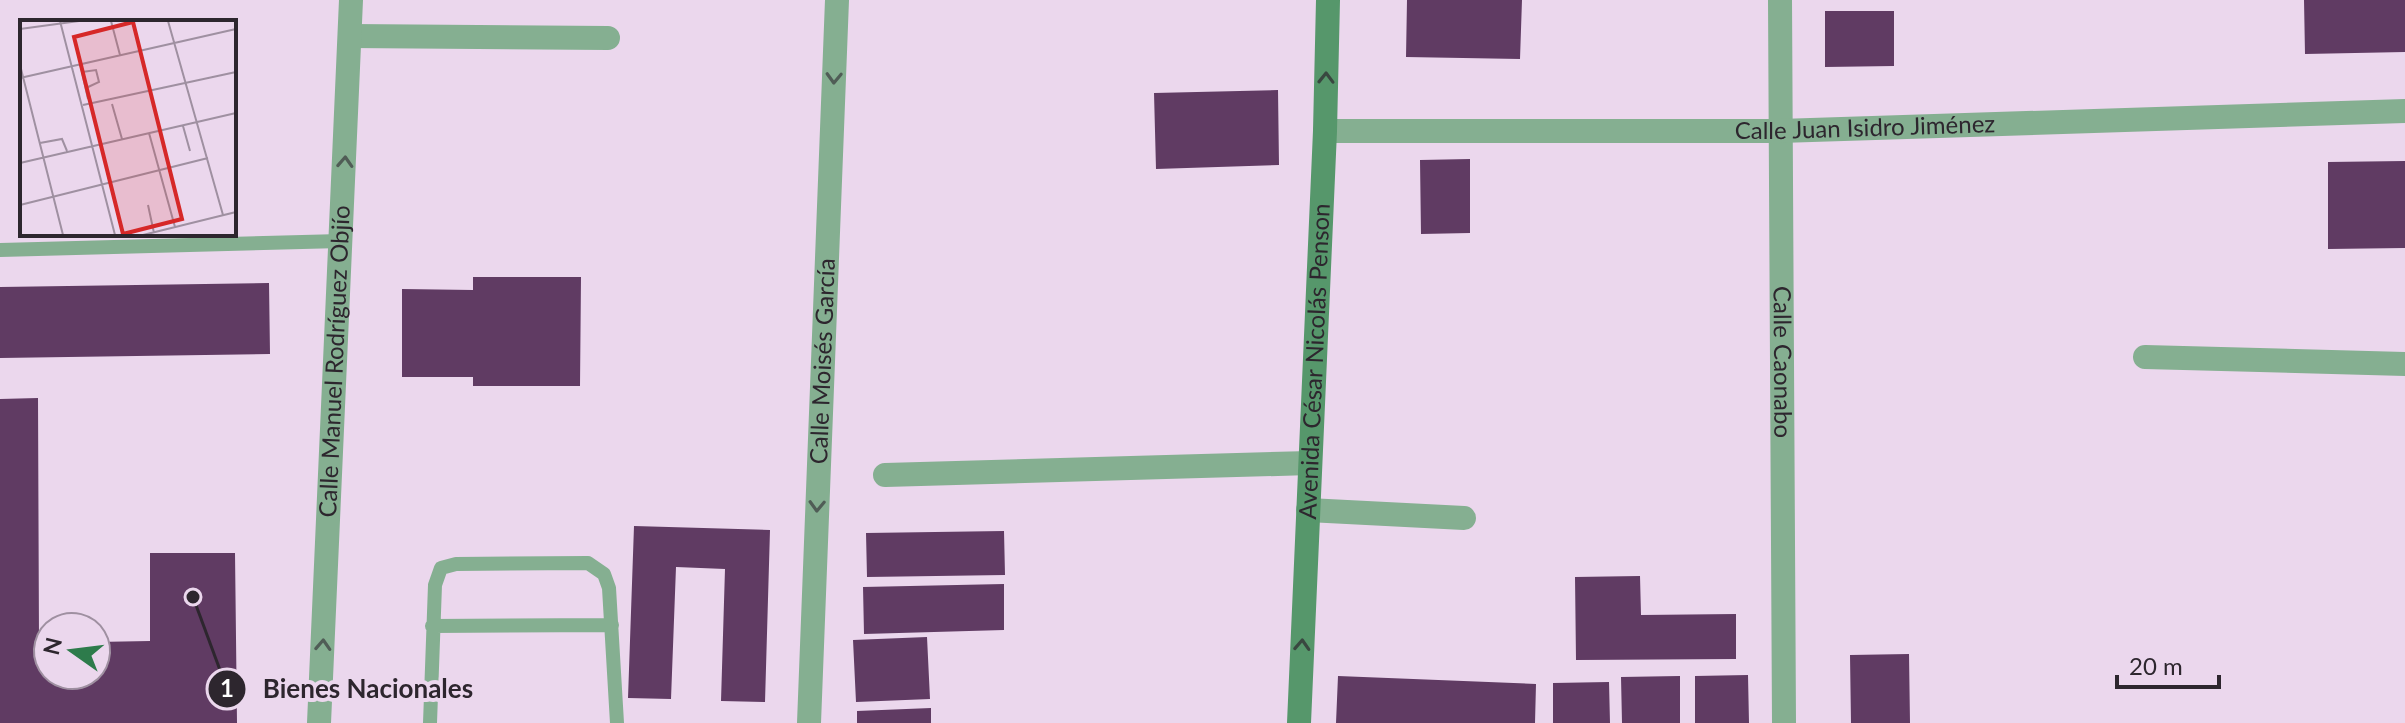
<svg xmlns="http://www.w3.org/2000/svg" width="2405" height="723" viewBox="0 0 2405 723" font-family="Lato,sans-serif">
	<rect width="100%" height="100%" fill="#ebd7ed"/>
	<path fill="#603b63" d="M1407 0H1522L1520 59 1406 57Z
		M2304 0H2405V52L2305 54Z
		M1825 11H1894V66L1825 67Z
		M1278 90 1279 165 1156 169 1154 93Z
		M1470 159V233L1421 234 1420 160Z
		M2405 161V248L2328 249V162Z
		M473 277H581L580 386H473V377H402V289L473 290Z
		M269 283 270 354 0 358V287Z
		M38 398 39 642H48V675H96V642L150 641V553H235L237 723H0V399Z
		M634 526 770 530 765 702 721 701 725 569 676 567 671 699 628 698Z
		M1004 531 1005 575 867 577 866 533Z
		M1640 576 1641 615 1736 614V659L1576 660 1575 577Z
		M1004 584V630L864 634 863 587Z
		M927 637 930 699 856 702 853 640Z
		M1909 654 1910 723H1851L1850 655Z
		M1748 675 1749 723H1695V676Z
		M1338 676 1536 684 1535 723H1336Z
		M1680 676V723H1622L1621 677Z
		M1609 682 1610 723H1553V683Z
		M931 708V723H857V711Z"/>
	<g fill="none" stroke-linecap="round" stroke-linejoin="round">
		<path stroke="#85af91" stroke-width="14" d="M0 250 341 241
			M432 626 612 625
			M430 723 435 585 441 568 456 564 588 563 604 574 609 588 617 723"/>
		<g stroke="#85af91" stroke-width="24">
			<path id="s1" d="M1780 0 1784 723"/>
			<path d="M350 36 608 38"/>
			<path id="s2" d="M1325 131H1780L2405 111"/>
			<path d="M2145 357 2405 364"/>
			<path d="M885 475 1310 463"/>
			<path d="M1308 510 1464 518"/>
			<path id="s3" d="M319 723 351 0"/>
			<path id="s4" d="M809 723 837 0"/>
		</g>
		<path stroke="#56976b" stroke-width="24" id="s5" d="M1299 723 1325 131 1328 0"/>
	</g>
	<defs><path id="oneway-chevron" d="M-2-3.5L2.5 0L-2 3.5" fill="none" stroke-width="1.6" stroke-linecap="round" stroke-linejoin="round" transform="scale(2)"/></defs>
	<g stroke="#505d56">
		<use href="#oneway-chevron" transform="translate(834 78) rotate(92)"/>
		<use href="#oneway-chevron" transform="translate(345 162) rotate(-87)"/>
		<use href="#oneway-chevron" transform="translate(817 506) rotate(92)"/>
		<use href="#oneway-chevron" transform="translate(323 645) rotate(-87)"/>
	</g>
	<g stroke="#394840">
		<use href="#oneway-chevron" transform="translate(1326 78) rotate(-89)"/>
		<use href="#oneway-chevron" transform="translate(1302 645) rotate(-87)"/>
	</g>
	<g text-anchor="middle" stroke-width="8" stroke-linejoin="round" paint-order="stroke">
		<g font-size="24" fill="#2d262e" stroke="#ebd7ed">
			<text dy="8" stroke="none"><textPath href="#s2" startOffset="540">Calle Juan Isidro Jiménez</textPath></text>
			<text dy="8" stroke="none"><textPath href="#s3" startOffset="362">Calle Manuel Rodríguez Objío</textPath></text>
			<text dy="8" stroke="none"><textPath href="#s4" startOffset="362">Calle Moisés García</textPath></text>
			<text dy="8" stroke="none"><textPath href="#s5" startOffset="362">Avenida César Nicolás Penson</textPath></text>
			<text dy="8" stroke="none"><textPath href="#s1" startOffset="362">Calle Caonabo</textPath></text>
		</g>
	</g>
	<g transform="translate(20 20)">
		<rect width="216" height="216" fill="#ebd7ed"/>
		<path fill="none" stroke="#9f90a1" stroke-width="2" d="M40 1 95 215M91 1 100 35M148 1 203 195M0 9 59 1M60 43 68 79M0 45 43 215M62 52 76 50 79 62 66 68M0 58 216 9M92 84 102 119M63 85 216 52M163 106 170 131M129 113 155 207M20 123 42 119 47 131M0 143 216 93M0 185 188 138M128 185 134 213M123 215 216 192"/>
		<path fill="#d62828" fill-opacity="0.15" stroke="#d62828" stroke-width="4" d="M113 2 162 199 103 214 54 17Z"/>
		<rect width="216" height="216" fill="none" stroke="#2d262e" stroke-width="4"/>
	</g>
	<path fill="none" stroke="#2d262e" stroke-width="3" d="M193 597L227 689"/>
	<g fill="#2d262e" stroke="#ebd7ed" stroke-width="3">
		<circle cx="193" cy="597" r="8"/>
		<circle cx="227" cy="689" r="20"/>
	</g>
	<g font-size="24" text-anchor="middle" font-weight="bold" fill="#fff">
		<text x="227" y="697">1</text>
	</g>
	<g font-size="26" text-anchor="middle" font-weight="bold" fill="#2d262e" stroke="#ebd7ed" stroke-width="8" stroke-linejoin="round" paint-order="stroke">
		<text x="368" y="698">Bienes Nacionales</text>
	</g>
	<g transform="translate(72 651) rotate(284)"><circle r="38" fill="#ebd7ed" stroke="#9f90a1" stroke-width="2"/>
	<path d="M0-6L14 30L0 20L-14 30Z" fill="#2d7b4b"/>
	<text y="-12" font-size="22" font-weight="bold" text-anchor="middle" fill="#2d262e">N</text>
	</g>
	<path d="M2117 675v12h102v-12" fill="none" stroke="#2d262e" stroke-width="4"/>
	<text x="2129" y="675" font-size="24" fill="#2d262e" stroke="#ebd7ed" stroke-width="6" paint-order="stroke">20 m</text>
</svg>
